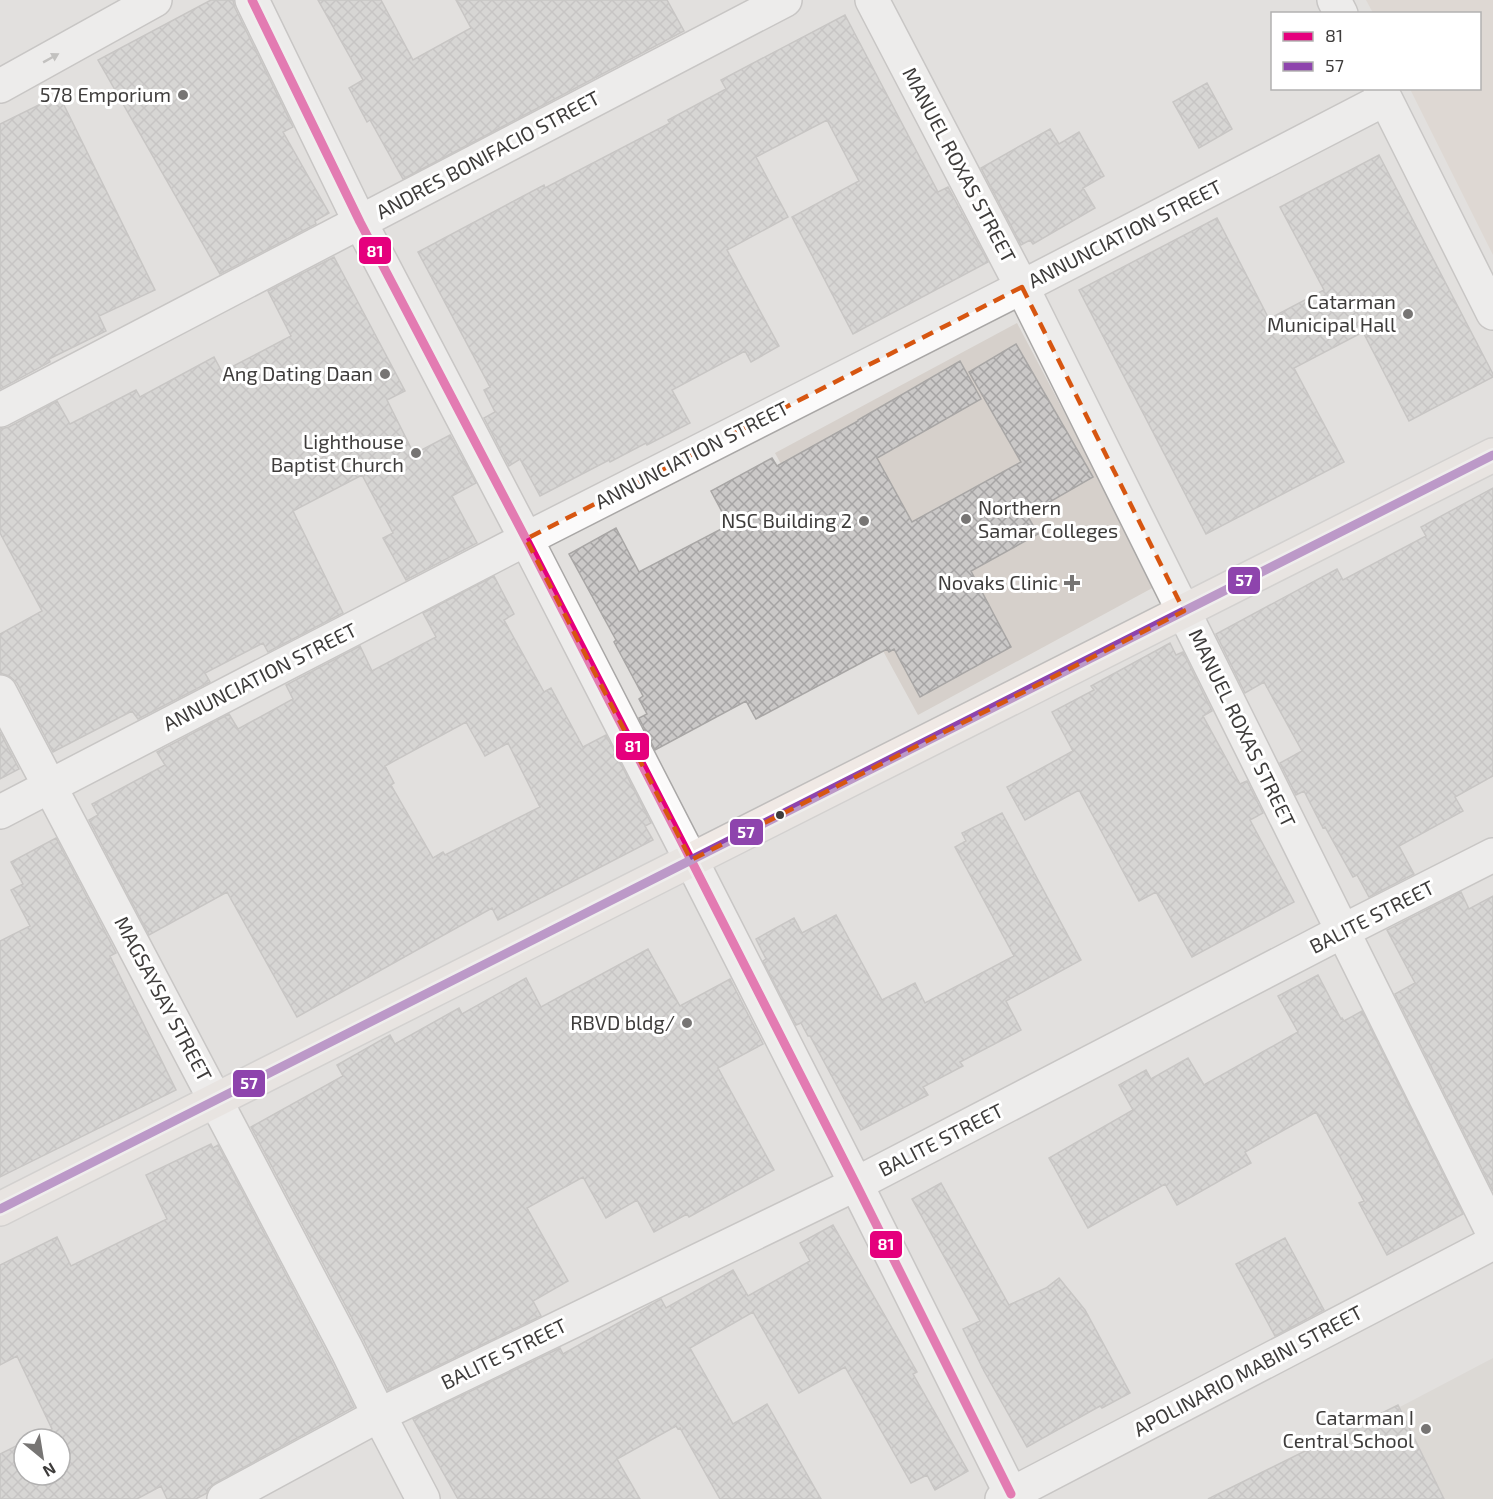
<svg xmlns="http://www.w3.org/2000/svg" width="1493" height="1499" viewBox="0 0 1493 1499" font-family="'Exo 2',sans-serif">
	<defs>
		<pattern id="building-cross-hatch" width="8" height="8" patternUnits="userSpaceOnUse" patternTransform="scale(1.5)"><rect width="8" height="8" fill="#cbc9c8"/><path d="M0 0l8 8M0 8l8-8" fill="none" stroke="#a6a4a4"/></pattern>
	</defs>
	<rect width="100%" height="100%" fill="#e2e0de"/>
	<path fill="#d6d0cb" d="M1017 323 1156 586 918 715 775 453Z
		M1493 1358V1499H1225Z"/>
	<path fill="#dacec5" d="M1366 0H1493V255L1410 89 1480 88V14L1373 13Z"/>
	<path fill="url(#building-cross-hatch)" stroke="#a8a6a5" stroke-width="1.5" fill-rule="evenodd" d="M211 0H233L235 8 293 127 283 132 329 213 315 221 316 224 220 274 98 60Z
		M318 0H381L413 60 471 28 456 0H667L684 31 403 179 370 120 367 122 349 88 363 80Z
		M845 15 938 192 948 187 988 262 853 334 792 217 859 181 827 120 756 157 788 217 727 250 779 346 751 362 745 351 672 390 690 423 647 445 646 443 610 462 609 460 540 496 520 459 509 466 484 418 495 412 484 390 490 387 418 252 544 185 545 188 670 123 668 120 726 89 721 80Z
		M1207 83 1232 129 1199 148 1173 102Z
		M59 95 155 290 99 316 106 331 49 359 50 362 0 389V124Z
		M1050 129 1059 144 1079 132 1104 176 1083 188 1095 208 1033 244 1030 240 1021 245 981 168Z
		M1379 155 1493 374V377L1409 421 1363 332 1294 368 1344 462 1206 534 1079 290 1217 218 1269 319 1324 290 1280 207Z
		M334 257 405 391 387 400 414 454 450 435 476 483 452 496 477 543 406 580 383 538 393 533 362 475 293 511 343 613 268 652 263 643 205 673 210 682 138 719 132 711 53 752 17 683 9 676 0 673V634L42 611 0 533V429L9 427 57 401 70 424 136 390 140 397 214 357 222 372 291 336 268 291Z
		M1016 344 1093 477 1027 515 1038 534 971 571 1011 647 920 697 894 649 889 652 887 649 756 719 746 701 655 750 639 718 647 714 639 699 643 696 614 642 616 640 569 554 616 528 639 572 729 525 711 491 772 458 777 466 858 421V420L960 361 981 399 877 458 912 522 1021 462 969 372Z
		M1493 488V776L1455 797 1463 811 1399 846 1414 874 1369 897 1357 875 1353 877 1325 827 1323 828 1304 791 1296 795 1280 763 1302 751 1264 682 1245 693 1216 634 1337 569 1343 580 1426 536 1421 527Z
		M494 576 514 614 504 620 544 692 551 688 583 747 606 735 651 823 645 826 653 840 498 920 492 908 297 1017 227 892 149 935 89 820 98 815 92 804 165 765 157 752 229 714 238 729 293 699 286 685 360 646 372 671 436 637 423 613ZM466 722 485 756 508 743 540 807 445 855 443 852 433 858 391 785 394 783 385 766Z
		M1170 643 1176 655 1183 652 1212 711 1203 716 1240 784 1247 781 1263 813 1250 820 1294 902 1192 957 1156 892 1139 901 1079 790 1025 820 1007 787 1073 751 1052 712 1094 690 1091 686Z
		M0 732 19 769 0 779Z
		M1002 813 1081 960 1006 1001 1021 1030 960 1062 963 1066 923 1087 928 1095 861 1130 810 1036H808L801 1023 796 1025 763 961 766 959 756 939 794 918 802 933 836 915 882 1000 915 983 925 1003 1014 956 955 847 966 841 962 833Z
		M56 838 116 953 110 956 176 1090 0 1177V941L30 926 11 890 23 884 11 862Z
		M1461 892 1469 909 1493 896V1191L1395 994 1415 983 1387 930Z
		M648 949 680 1006 730 979 763 1044 718 1068 774 1170 689 1217 687 1214 654 1232 637 1200 606 1218 583 1177 527 1208 568 1281 533 1301 541 1316 388 1390 364 1341 251 1127 343 1076 337 1065 390 1035 395 1044 459 1008 462 1014 526 978 541 1007Z
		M1318 975 1341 1019 1342 1018 1344 1021 1362 1011 1463 1214 1387 1255 1359 1203 1364 1201 1316 1112 1245 1152 1251 1163 1177 1205 1165 1184 1088 1228 1049 1158 1133 1110 1119 1085 1146 1070 1151 1079 1188 1058 1204 1085 1298 1032 1278 996Z
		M211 1144 213 1148 218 1145 330 1359 354 1407 215 1483 208 1489 207 1493 196 1499H167L161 1486 137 1499H0V1454L24 1442V1475H60V1439H31L52 1429 17 1356 0 1365V1265L57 1237 71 1266 167 1219 146 1175Z
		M941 1183 1009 1305 1046 1288 1059 1278 1085 1310 1130 1393 1102 1408 1100 1406 1027 1447 984 1371 963 1329 980 1321 912 1199Z
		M833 1225 917 1372 913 1374 968 1471 935 1490 927 1475 911 1483 845 1367 799 1393 753 1312 690 1348 733 1424 767 1404 821 1499H720L680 1428 678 1429 676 1426 617 1459 640 1499H458L413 1419 560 1348 563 1354 661 1299 666 1308 733 1270 748 1296 810 1261 800 1243Z
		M1285 1238 1324 1310 1275 1336 1236 1264Z
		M1398 1405 1444 1499H1208Z"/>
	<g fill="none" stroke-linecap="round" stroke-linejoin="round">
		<g stroke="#a9a7a6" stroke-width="36">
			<path id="minor" d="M252 0 360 222 526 539 691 860 856 1184 1011 1494
				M872 0 1022 287 1493 1233
				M1334 0 1341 14
				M0 86 155 0
				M1380 88 1493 313
				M0 410 785 0
				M0 692 347 1350 379 1415 423 1499
				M0 812 526 539 1022 287 1385 99
				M224 1499 379 1415 856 1184 1343 931 1493 855
				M1002 1499 1493 1243"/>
		</g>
		<g stroke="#c0bebd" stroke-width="36">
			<path id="major" d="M0 1209 1493 455"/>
		</g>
		<use href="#minor" stroke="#fbfafa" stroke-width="33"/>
		<use href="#major" stroke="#f0e9e5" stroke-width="33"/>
		<g stroke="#fff" stroke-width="14">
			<path id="bus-1" d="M252 0 360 222 526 539 691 860 856 1184 1011 1494"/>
		</g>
		<g stroke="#fff" stroke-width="14">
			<path id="bus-2" d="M0 1209 1493 455"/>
		</g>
		<use href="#bus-1" stroke="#e5007d" stroke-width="9"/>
		<use href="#bus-2" stroke="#8e44ad" stroke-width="9"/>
	</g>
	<defs><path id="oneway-solid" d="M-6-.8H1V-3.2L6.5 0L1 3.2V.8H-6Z" transform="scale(1.5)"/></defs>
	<use fill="#9c9b9a" href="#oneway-solid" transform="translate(51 58) rotate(-29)"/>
	<path d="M0 0H1493V1499H0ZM1022 287 1184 611 691 860 526 539Z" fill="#e2e0de" fill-opacity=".55" fill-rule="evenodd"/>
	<path fill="none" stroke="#d75611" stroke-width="4.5" stroke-dasharray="12 8" stroke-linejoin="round" d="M1022 287 1184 611 691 860 526 539Z"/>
	<g fill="#777574" stroke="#fff" stroke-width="2">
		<circle cx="183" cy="95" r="6"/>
		<circle cx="1408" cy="314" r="6"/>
		<circle cx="385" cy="374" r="6"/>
		<circle cx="416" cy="453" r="6"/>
		<circle cx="966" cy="519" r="6"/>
		<circle cx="864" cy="521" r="6"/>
		<path d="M1069 574h6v6h6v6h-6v6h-6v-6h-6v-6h6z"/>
		<circle cx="687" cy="1023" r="6"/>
		<circle cx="1426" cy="1429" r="6"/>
	</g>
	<circle fill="#3e3c3b" stroke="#fff" stroke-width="2" cx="780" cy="815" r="5"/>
	<g text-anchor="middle" stroke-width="6" stroke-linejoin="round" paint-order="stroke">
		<g font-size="20" fill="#3e3c3b" stroke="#fff" text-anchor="end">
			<text x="171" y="102">578 Emporium</text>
			<text x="1396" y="309">Catarman<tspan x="1396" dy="23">Municipal Hall</tspan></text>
			<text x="373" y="381">Ang Dating Daan</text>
			<text x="404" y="449">Lighthouse<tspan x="404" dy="23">Baptist Church</tspan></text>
			<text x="978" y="515" text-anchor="start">Northern<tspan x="978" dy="23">Samar Colleges</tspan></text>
			<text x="852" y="528">NSC Building 2</text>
			<text x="1058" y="590">Novaks Clinic</text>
			<text x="675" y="1030">RBVD bldg/</text>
			<text x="1414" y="1425">Catarman I<tspan x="1414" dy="23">Central School</tspan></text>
		</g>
		<g font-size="20" fill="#3e3c3b" stroke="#fff">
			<text transform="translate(488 155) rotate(-28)" y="7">ANDRES BONIFACIO STREET</text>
			<text transform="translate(959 165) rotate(62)" y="7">MANUEL ROXAS STREET</text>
			<text transform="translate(1125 234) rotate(-27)" y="7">ANNUNCIATION STREET</text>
			<text transform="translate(692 455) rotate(-27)" y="7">ANNUNCIATION STREET</text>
			<text transform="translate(260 677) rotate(-27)" y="7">ANNUNCIATION STREET</text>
			<text transform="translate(1242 728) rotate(64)" y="7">MANUEL ROXAS STREET</text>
			<text transform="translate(1372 917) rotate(-27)" y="7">BALITE STREET</text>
			<text transform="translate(163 999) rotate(62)" y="7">MAGSAYSAY STREET</text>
			<text transform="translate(941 1140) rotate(-27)" y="7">BALITE STREET</text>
			<text transform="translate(504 1354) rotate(-26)" y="7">BALITE STREET</text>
			<text transform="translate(1248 1371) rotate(-28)" y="7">APOLINARIO MABINI STREET</text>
		</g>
	</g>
	<g stroke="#fff" stroke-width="2">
		<rect x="358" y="236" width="34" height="29" rx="6" fill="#e5007d"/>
		<rect x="1227" y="566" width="34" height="29" rx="6" fill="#8e44ad"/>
		<rect x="615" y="732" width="35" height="29" rx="6" fill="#e5007d"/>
		<rect x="729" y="818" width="35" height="28" rx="6" fill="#8e44ad"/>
		<rect x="232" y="1069" width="34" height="29" rx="6" fill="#8e44ad"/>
		<rect x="869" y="1230" width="34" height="29" rx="6" fill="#e5007d"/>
	</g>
	<g font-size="16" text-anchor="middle" font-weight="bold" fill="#fff">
		<text x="375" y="257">81</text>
		<text x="1244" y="586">57</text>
		<text x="633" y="752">81</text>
		<text x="746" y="838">57</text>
		<text x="249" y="1089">57</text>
		<text x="886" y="1250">81</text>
	</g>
	<rect x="1271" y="12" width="210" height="78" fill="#ffffff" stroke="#b2b1b1" stroke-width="1.5"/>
	<rect x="1283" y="32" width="30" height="9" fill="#e5007d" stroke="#b2b1b1" stroke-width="1.5"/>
	<text x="1325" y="42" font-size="18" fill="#3e3c3b">81</text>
	<rect x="1283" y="62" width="30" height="9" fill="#8e44ad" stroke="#b2b1b1" stroke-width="1.5"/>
	<text x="1325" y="72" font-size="18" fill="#3e3c3b">57</text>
	<g transform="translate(42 1457) rotate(150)"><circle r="28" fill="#ffffff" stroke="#b2b1b1" stroke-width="1.5"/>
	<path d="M0-4.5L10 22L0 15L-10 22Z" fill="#777574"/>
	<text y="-9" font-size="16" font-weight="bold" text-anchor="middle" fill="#3e3c3b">N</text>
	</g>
</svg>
